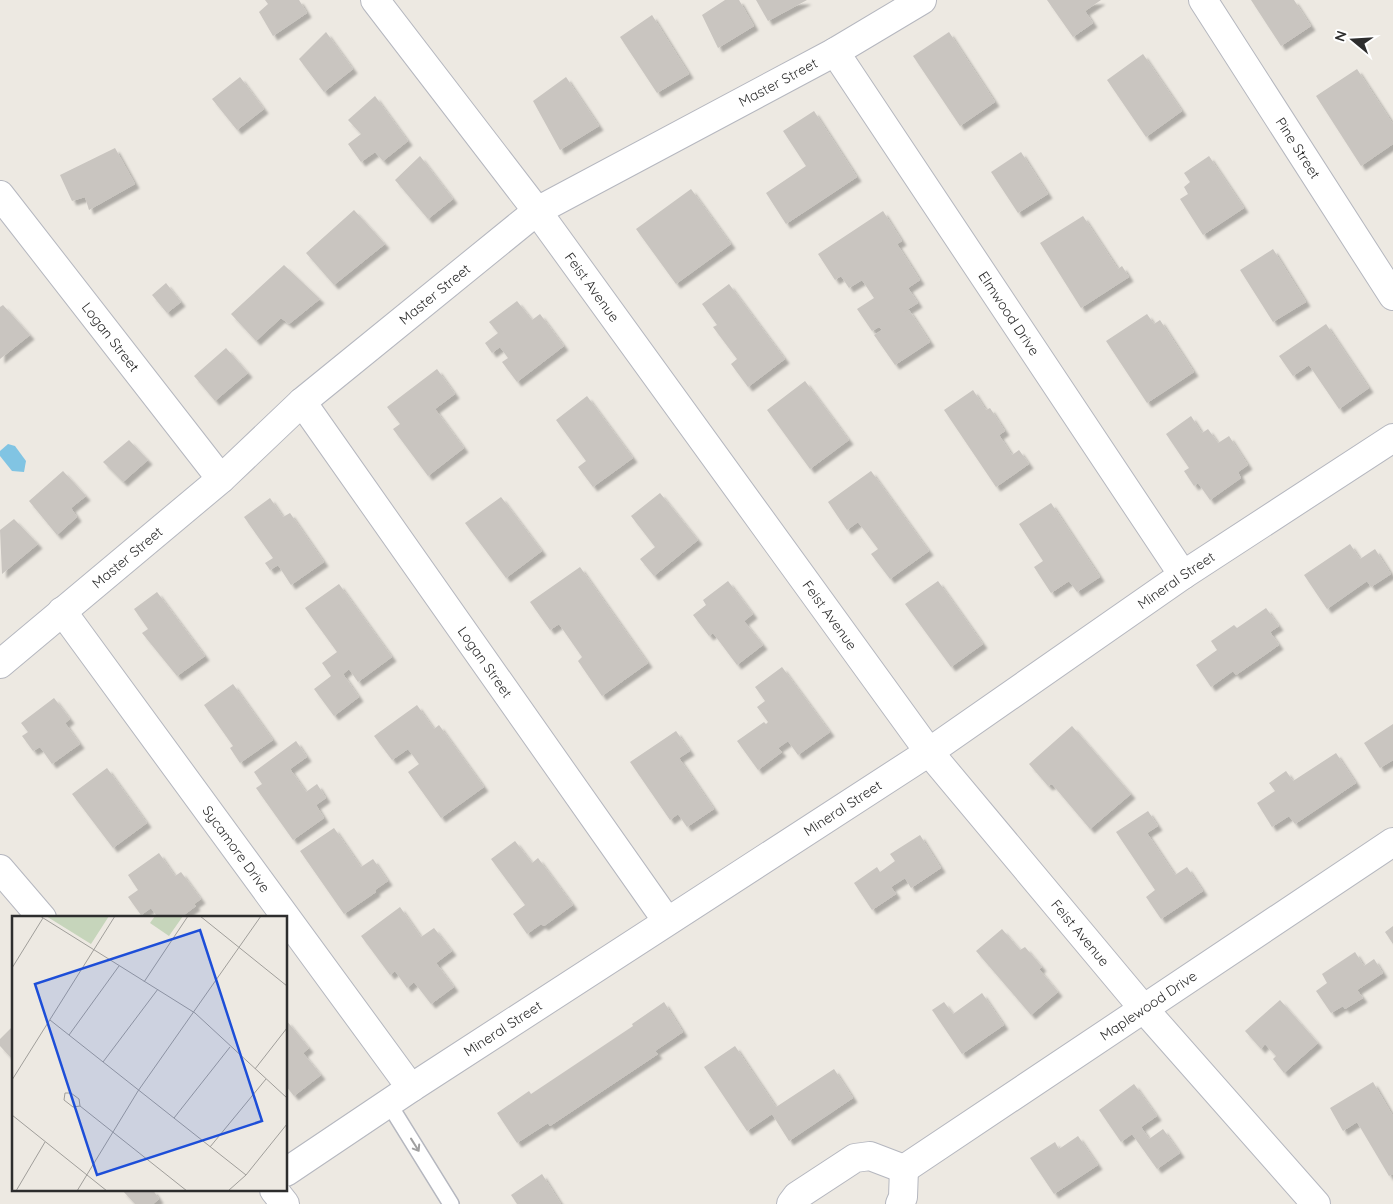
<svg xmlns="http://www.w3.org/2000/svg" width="1393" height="1204" viewBox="0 0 1393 1204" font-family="Quicksand,sans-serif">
	<defs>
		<filter id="shadow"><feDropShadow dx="4.5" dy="4.5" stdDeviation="1" flood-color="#0004"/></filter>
	</defs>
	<rect width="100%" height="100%" fill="#ede9e2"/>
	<path fill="#81c4e3" d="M8 444 15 446 26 461 24 472 12 471 0 456V451Z"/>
	<path fill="#c9c5c0" filter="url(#shadow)" d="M265 0H299L307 13 273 36 259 12 268 4Z
		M725 0H739L754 26 718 48 702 15Z
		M756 0H807L768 21Z
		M1047 0H1101L1085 11 1093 23 1073 37Z
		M1251 0H1294L1311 26 1281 46Z
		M652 15 689 74 657 93 620 37Z
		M326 32 353 69 324 92 299 59Z
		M949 32 995 102 960 126 913 56Z
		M1143 54 1182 111 1146 137 1107 80Z
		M1357 69 1393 124V144L1361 166 1316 96Z
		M240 77 264 109 237 130 212 99Z
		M566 77 599 126 560 150 533 101Z
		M375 96 408 141 383 161 375 152 361 162 348 144 361 134 348 120Z
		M814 111 857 177 786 224 766 193 806 166 783 131Z
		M115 148 135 184 89 210 85 197 72 201 60 175Z
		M1021 152 1048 194 1018 213 991 172Z
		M420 156 453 199 428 219 395 180Z
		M1209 156 1244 208 1203 235 1180 199 1188 194 1184 187 1190 182 1184 173Z
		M691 189 731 244 676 284 636 229Z
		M354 210 385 244 334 285 306 253Z
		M883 211 902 241 897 244 920 280 908 288 918 303 899 315 909 310 930 342 895 365 874 335 882 330 879 327 872 331 857 309 874 298 862 280 849 288 841 276 835 280 818 254Z
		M1083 216 1118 269 1122 266 1129 277 1081 308 1040 243Z
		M1273 249 1306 302 1273 322 1240 270Z
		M284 265 320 299 289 324 281 318 256 341 231 314Z
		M166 283 181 302 167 313 152 295Z
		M729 284 785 359 748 387 731 364 737 359 713 327 717 325 702 304Z
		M517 301 532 320 540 314 564 346 517 382 502 362 508 358 500 347 492 353 485 343 498 333 489 322Z
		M3 305 30 335 0 359V307Z
		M1147 314 1154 324 1160 320 1194 372 1147 403 1106 341Z
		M1326 324 1369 388 1339 409 1309 365 1293 376 1279 356Z
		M226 348 248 373 215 401 194 376Z
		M437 369 455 394 435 409 464 448 428 476 393 429 400 424 387 407Z
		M805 381 849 440 810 469 767 410Z
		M973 390 986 410 990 408 1005 431 999 435 1012 455 1019 450 1029 464 996 487 944 410Z
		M587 396 633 458 593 487 578 467 586 461 556 420Z
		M1191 416 1202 433 1208 429 1218 443 1229 436 1248 465 1238 472 1241 478 1210 500 1198 483 1194 486 1184 471 1189 468 1166 434Z
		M129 440 148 460 123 482 103 462Z
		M63 471 86 496 71 508 77 517 57 535 29 501Z
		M871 471 929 551 890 579 871 554 878 549 858 522 847 530 828 502Z
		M660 493 698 540 654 576 640 559 655 547 631 516Z
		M501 497 542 551 506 578 465 523Z
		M270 498 283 517 290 513 324 562 291 585 278 565 270 570 265 563 273 558 244 517Z
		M1051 503 1100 577 1077 592 1069 581 1051 593 1034 567 1043 561 1019 524Z
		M14 519 38 544 2 574 0 530Z
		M1350 544 1360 559 1375 549 1391 574 1371 587 1367 581 1327 609 1304 575Z
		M580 567 648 663 602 696 578 661 582 657 559 624 550 630 530 602Z
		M728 581 753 614 744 621 763 645 737 665 713 633 709 636 693 615 706 605 703 600Z
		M938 581 983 644 951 667 905 604Z
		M339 584 392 657 358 682 349 669 343 674 359 697 334 716 314 689 331 676 322 663 337 652 305 608Z
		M157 592 205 656 177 676 142 633 148 629 134 609Z
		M1266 608 1279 626 1270 632 1279 645 1236 675 1233 671 1211 687 1196 665 1217 650 1211 641 1234 625 1237 628Z
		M782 667 830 732 798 755 788 741 778 748 782 752 758 770 737 741 764 722 766 724 768 722 757 707 765 701 755 687Z
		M233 684 273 740 240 763 230 748 233 746 204 705Z
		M54 698 70 719 65 723 80 744 52 764 40 747 33 751 22 736 28 732 21 723Z
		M417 705 434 729 439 725 484 787 441 818 408 772 419 764 408 749 392 760 374 736Z
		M1393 724V760L1380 768 1364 743Z
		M1072 726 1131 794 1090 829 1052 784 1048 786 1029 764Z
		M676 731 690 751 679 758 714 809 687 827 678 814 670 820 630 762Z
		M296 741 307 757 290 769 306 792 317 784 326 798 316 805 324 818 293 840 256 788 262 784 254 772Z
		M1336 753 1356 783 1295 824 1289 816 1272 827 1257 803 1275 791 1269 783 1286 771 1293 781Z
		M107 768 147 823 113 848 72 794Z
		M1148 811 1158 826 1147 833 1175 875 1187 867 1203 891 1161 919 1146 897 1155 890 1116 832Z
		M334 828 361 867 373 859 388 881 375 890 376 892 344 914 300 851Z
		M920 835 941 868 911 888 905 878 891 887 896 894 872 910 854 883 877 867 880 872 895 861 890 854Z
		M515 841 532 863 538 858 573 905 544 926 541 924 527 934 513 914 525 905 491 859Z
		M159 853 175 876 181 872 201 899 194 904 196 906 180 918H158L151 908 141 915 128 897 138 890 128 875Z
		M400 907 421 937 434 928 452 951 436 963 454 987 431 1004 414 982 407 988 395 971 390 975 361 936Z
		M1393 926V944L1385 932Z
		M1002 929 1020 950 1025 947 1042 967 1039 969 1058 992 1031 1015 976 951Z
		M1355 952 1364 966 1374 959 1383 973 1357 990 1363 998 1345 1009 1343 1006 1331 1013 1316 991 1327 983 1322 974Z
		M982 993 1004 1025 962 1054 932 1010 944 1002 953 1014Z
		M1280 1000 1318 1043 1284 1073 1273 1059 1276 1056 1265 1044 1261 1049 1245 1031Z
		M664 1002 683 1032 655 1051 658 1054 550 1126 548 1123 517 1143 497 1113 529 1091 531 1094 633 1026 632 1024Z
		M286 1020 309 1048 303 1053 321 1075 294 1096 286 1086Z
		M14 1025V1061L0 1046V1039Z
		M735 1046 776 1107 834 1069 853 1098 789 1141 772 1114 747 1131 704 1067Z
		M1373 1082 1393 1116V1174L1389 1176 1357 1122 1343 1131 1330 1108Z
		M1134 1084 1157 1116 1141 1127 1149 1139 1163 1129 1180 1153 1157 1169 1132 1134 1121 1142 1099 1110Z
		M1078 1136 1098 1165 1054 1194 1030 1158 1055 1142 1059 1149Z
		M542 1174 561 1204H517L511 1195Z
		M122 1190H153L159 1199 153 1204H135Z"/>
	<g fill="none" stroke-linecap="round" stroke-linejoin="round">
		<g stroke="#b5b7bf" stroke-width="18">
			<path id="lane" d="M389 1104 451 1204"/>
		</g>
		<g stroke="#b5b7bf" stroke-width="30">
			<g id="street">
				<path id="s1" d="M375 0 537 211 929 752 1143 1008 1316 1204"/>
				<path id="s2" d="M1203 0 1393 296"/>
				<path id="s3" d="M835 52 1183 575"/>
				<path id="s4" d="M0 195 221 479"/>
				<path id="s5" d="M302 402 667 921"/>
				<path id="s6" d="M62 611 411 1088"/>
				<path id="s7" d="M0 664 221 479 302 402 537 211 835 52 922 0"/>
				<path id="s8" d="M904 1169 1393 842"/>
				<path id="s9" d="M286 1172 411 1088 929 752 1183 575 1393 438"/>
				<path d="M791 1204 797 1196 855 1158 870 1156 904 1169"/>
				<path d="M900 1204 903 1197 904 1169"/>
			</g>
		</g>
		<g stroke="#b5b7bf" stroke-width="30">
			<path id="secondary" d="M0 869 42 918
				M274 1190 285 1204"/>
		</g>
		<use href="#lane" stroke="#fff" stroke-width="15"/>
		<use href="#street" stroke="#fff" stroke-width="28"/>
		<use href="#secondary" stroke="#fff" stroke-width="28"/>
	</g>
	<defs><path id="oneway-shaft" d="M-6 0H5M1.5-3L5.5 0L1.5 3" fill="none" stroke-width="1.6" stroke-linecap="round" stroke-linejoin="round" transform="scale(1.25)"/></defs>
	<use stroke="#a0a0a0" href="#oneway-shaft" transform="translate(415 1145) rotate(58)"/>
	<g text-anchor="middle" stroke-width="4" stroke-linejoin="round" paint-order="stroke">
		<g font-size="14" fill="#2d2d2d" stroke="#fff">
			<text dy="5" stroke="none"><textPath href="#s7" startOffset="976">Master Street</textPath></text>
			<text dy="5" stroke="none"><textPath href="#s2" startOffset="176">Pine Street</textPath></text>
			<text dy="5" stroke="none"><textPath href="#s1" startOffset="360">Feist Avenue</textPath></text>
			<text dy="5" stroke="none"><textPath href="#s7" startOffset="571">Master Street</textPath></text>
			<text dy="5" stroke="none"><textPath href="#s3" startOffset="314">Elmwood Drive</textPath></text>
			<text dy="5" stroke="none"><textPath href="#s4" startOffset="180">Logan Street</textPath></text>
			<text dy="5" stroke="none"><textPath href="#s7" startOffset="166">Master Street</textPath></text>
			<text dy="5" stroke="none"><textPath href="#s9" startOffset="1069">Mineral Street</textPath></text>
			<text dy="5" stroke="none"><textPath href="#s1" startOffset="765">Feist Avenue</textPath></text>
			<text dy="5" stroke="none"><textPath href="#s5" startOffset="318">Logan Street</textPath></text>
			<text dy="5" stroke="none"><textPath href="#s9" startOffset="665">Mineral Street</textPath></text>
			<text dy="5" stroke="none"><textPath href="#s6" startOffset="295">Sycamore Drive</textPath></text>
			<text dy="5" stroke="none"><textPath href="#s1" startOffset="1170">Feist Avenue</textPath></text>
			<text dy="5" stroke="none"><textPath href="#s8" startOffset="294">Maplewood Drive</textPath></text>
			<text dy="5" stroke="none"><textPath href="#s9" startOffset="260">Mineral Street</textPath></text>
		</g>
	</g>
	<g transform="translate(12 916)">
		<rect width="275" height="275" fill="#ede9e2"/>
		<path d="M34 0H97L79 28ZM143 0H171L157 20 138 7Z" fill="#c6d5bb"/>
		<path fill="none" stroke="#a09e9a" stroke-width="1" d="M28 0 183 97 275 182M188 0 275 70M0 52 31 2M132 66 176 0M38 104 234 259M57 119 107 50M91 146 146 73M243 153 275 112M0 164 103 0M68 190 67 183 59 177H53L52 184 61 191 68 190 175 275M0 199 95 275M162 202 218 131M198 231 254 163M4 275 33 226M65 275 126 175 249 0M216 275 234 259 275 208"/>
		<path fill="#1d4ed8" fill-opacity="0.15" stroke="#1d4ed8" stroke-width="2.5" d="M188 14 250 205 85 259 23 68Z"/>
		<rect width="275" height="275" fill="none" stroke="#2d2d2d" stroke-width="2.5"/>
	</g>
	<g transform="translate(1353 40) rotate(288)" stroke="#ffffff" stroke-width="4" paint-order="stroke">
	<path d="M0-4L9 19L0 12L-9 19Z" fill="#2d2d2d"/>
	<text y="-8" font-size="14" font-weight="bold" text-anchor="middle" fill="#2d2d2d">N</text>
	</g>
</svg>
